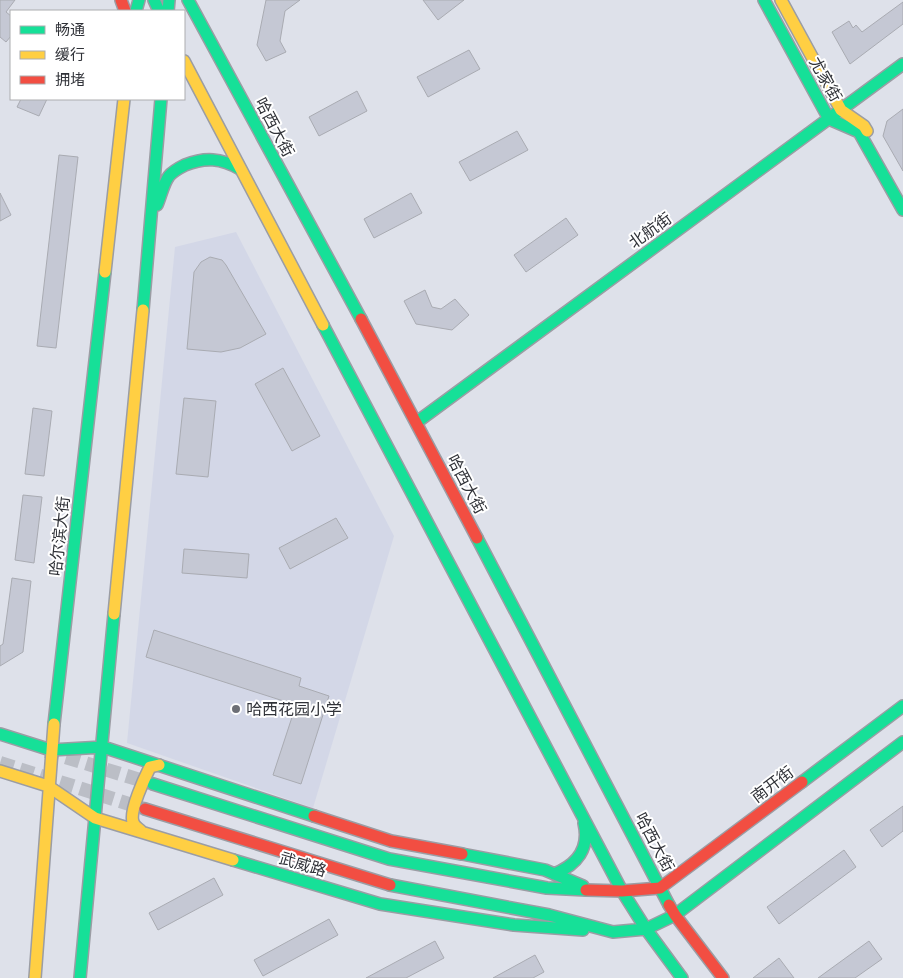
<svg xmlns="http://www.w3.org/2000/svg" width="903" height="978" viewBox="0 0 903 978" font-family="Merriweather,'Noto Sans SC',serif">
	<rect width="100%" height="100%" fill="#dee1ea"/>
	<path fill="#d3d7e7" d="M236 232 394 536 313 808 127 743 175 247Z"/>
	<path fill="#c5c8d4" stroke="#a9abb2" d="M0 0H15L6 12 11 16V36L6 42 0 37Z
		M266 0H300L285 11 280 41 286 52 266 61 257 45Z
		M423 0H464L438 20Z
		M903 2V24L850 64 832 32 849 21 853 28 856 25 862 32Z
		M469 50 480 69 428 97 417 77Z
		M357 91 367 111 319 136 309 117Z
		M21 99H47L39 116 17 107Z
		M903 109V171L883 136 887 121Z
		M517 131 528 150 470 181 459 162Z
		M59 155 78 157 56 348 37 346Z
		M0 193 11 215 0 221Z
		M411 193 422 213 374 238 364 219Z
		M566 218 578 235 526 272 514 255Z
		M210 257 222 260 226 265 266 334 240 348 221 352 187 349 194 272 201 262Z
		M425 290 432 307 441 309 455 299 469 315 452 330 416 324 404 301Z
		M283 368 320 436 292 451 255 384Z
		M184 398 216 401 208 477 176 474Z
		M33 408 52 411 44 476 25 474Z
		M23 495 42 497 34 563 15 560Z
		M336 518 348 538 290 569 279 548Z
		M184 549 249 554 247 578 182 573Z
		M12 578 31 581 23 652 0 666V646L3 644Z
		M154 630 301 678 299 686 329 696 301 784 273 775 296 705 146 657Z
		M903 806V831L882 847 870 830Z
		M844 850 856 867 779 924 767 907Z
		M214 878 223 895 158 930 149 913Z
		M329 919 338 935 263 976 254 960Z
		M435 941 444 958 406 978H366Z
		M869 941 882 959 855 978H818Z
		M535 955 544 972 533 978H493Z
		M779 958 794 978H753Z"/>
	<g fill="none" stroke-linecap="round" stroke-linejoin="round">
		<path stroke="#bbbec6" stroke-width="14" stroke-dasharray="14 7" stroke-linecap="butt" d="M46 751 153 784
			M0 763 145 809"/>
		<g stroke="#9b9da4" stroke-width="14">
			<path id="fast" d="M154 0 159 11
				M188 0 361 319
				M764 0 829 119 859 132 903 210
				M136 11 139 0
				M168 11 169 0
				M157 205C161 196 163 184 169 176 173 171 179 168 185 165 205 157 221 158 240 169
				M143 310 161 99
				M323 325 622 891 646 929 682 978
				M417 422 903 64
				M477 538 669 905
				M54 724 105 272
				M0 734 51 750 103 747 314 816
				M802 782 903 706
				M153 784 389 859 547 888 586 890
				M462 854 545 870 583 886
				M233 860 380 904 514 925 583 930
				M554 874C577 865 590 848 584 823
				M390 885 549 915 613 932 646 929 675 915 903 742
				M80 978 114 614"/>
		</g>
		<g stroke="#9b9da4" stroke-width="14">
			<path id="slow" d="M781 0 841 110 864 126 867 131
				M184 61 323 325
				M105 272 124 99
				M114 614 143 310
				M0 771 48 786 95 818 233 860
				M141 831C138 828 134 826 133 822 129 811 145 777 150 767L159 765
				M35 978 54 724"/>
		</g>
		<g stroke="#9b9da4" stroke-width="14">
			<path id="jam" d="M121 0 125 11
				M361 319 477 538
				M145 809 390 885
				M314 816 391 841 462 854
				M586 890 622 891 660 888 802 782
				M669 905 675 915 723 978"/>
		</g>
		<use href="#fast" stroke="#16e098" stroke-width="11"/>
		<use href="#slow" stroke="#ffcf43" stroke-width="11"/>
		<use href="#jam" stroke="#f24e42" stroke-width="11"/>
	</g>
	<circle fill="#6d6f76" stroke="#fff" stroke-width="2" cx="236" cy="709" r="5"/>
	<g text-anchor="middle" stroke-width="4" stroke-linejoin="round" paint-order="stroke">
		<g font-size="16" fill="#303238" stroke="#fff">
			<text transform="translate(826 79) rotate(61)" y="6">尤家街</text>
			<text transform="translate(275 127) rotate(62)" y="6">哈西大街</text>
			<text transform="translate(650 230) rotate(-36)" y="6">北航街</text>
			<text transform="translate(467 484) rotate(62)" y="6">哈西大街</text>
			<text transform="translate(59 536) rotate(-84)" y="6">哈尔滨大街</text>
			<text transform="translate(772 784) rotate(-37)" y="6">南开街</text>
			<text transform="translate(655 842) rotate(62)" y="6">哈西大街</text>
			<text transform="translate(303 864) rotate(17)" y="6">武威路</text>
		</g>
		<g font-size="16" fill="#303238" stroke="#fff" text-anchor="start">
			<text x="246" y="715">哈西花园小学</text>
		</g>
	</g>
	<rect x="10" y="10" width="175" height="90" fill="#ffffff" stroke="#acadaf"/>
	<rect x="20" y="26" width="25" height="8" fill="#16e098" stroke="#acadaf"/>
	<text x="55" y="35" font-size="15" fill="#303238">畅通</text>
	<rect x="20" y="51" width="25" height="8" fill="#ffcf43" stroke="#acadaf"/>
	<text x="55" y="60" font-size="15" fill="#303238">缓行</text>
	<rect x="20" y="76" width="25" height="8" fill="#f24e42" stroke="#acadaf"/>
	<text x="55" y="85" font-size="15" fill="#303238">拥堵</text>
</svg>
